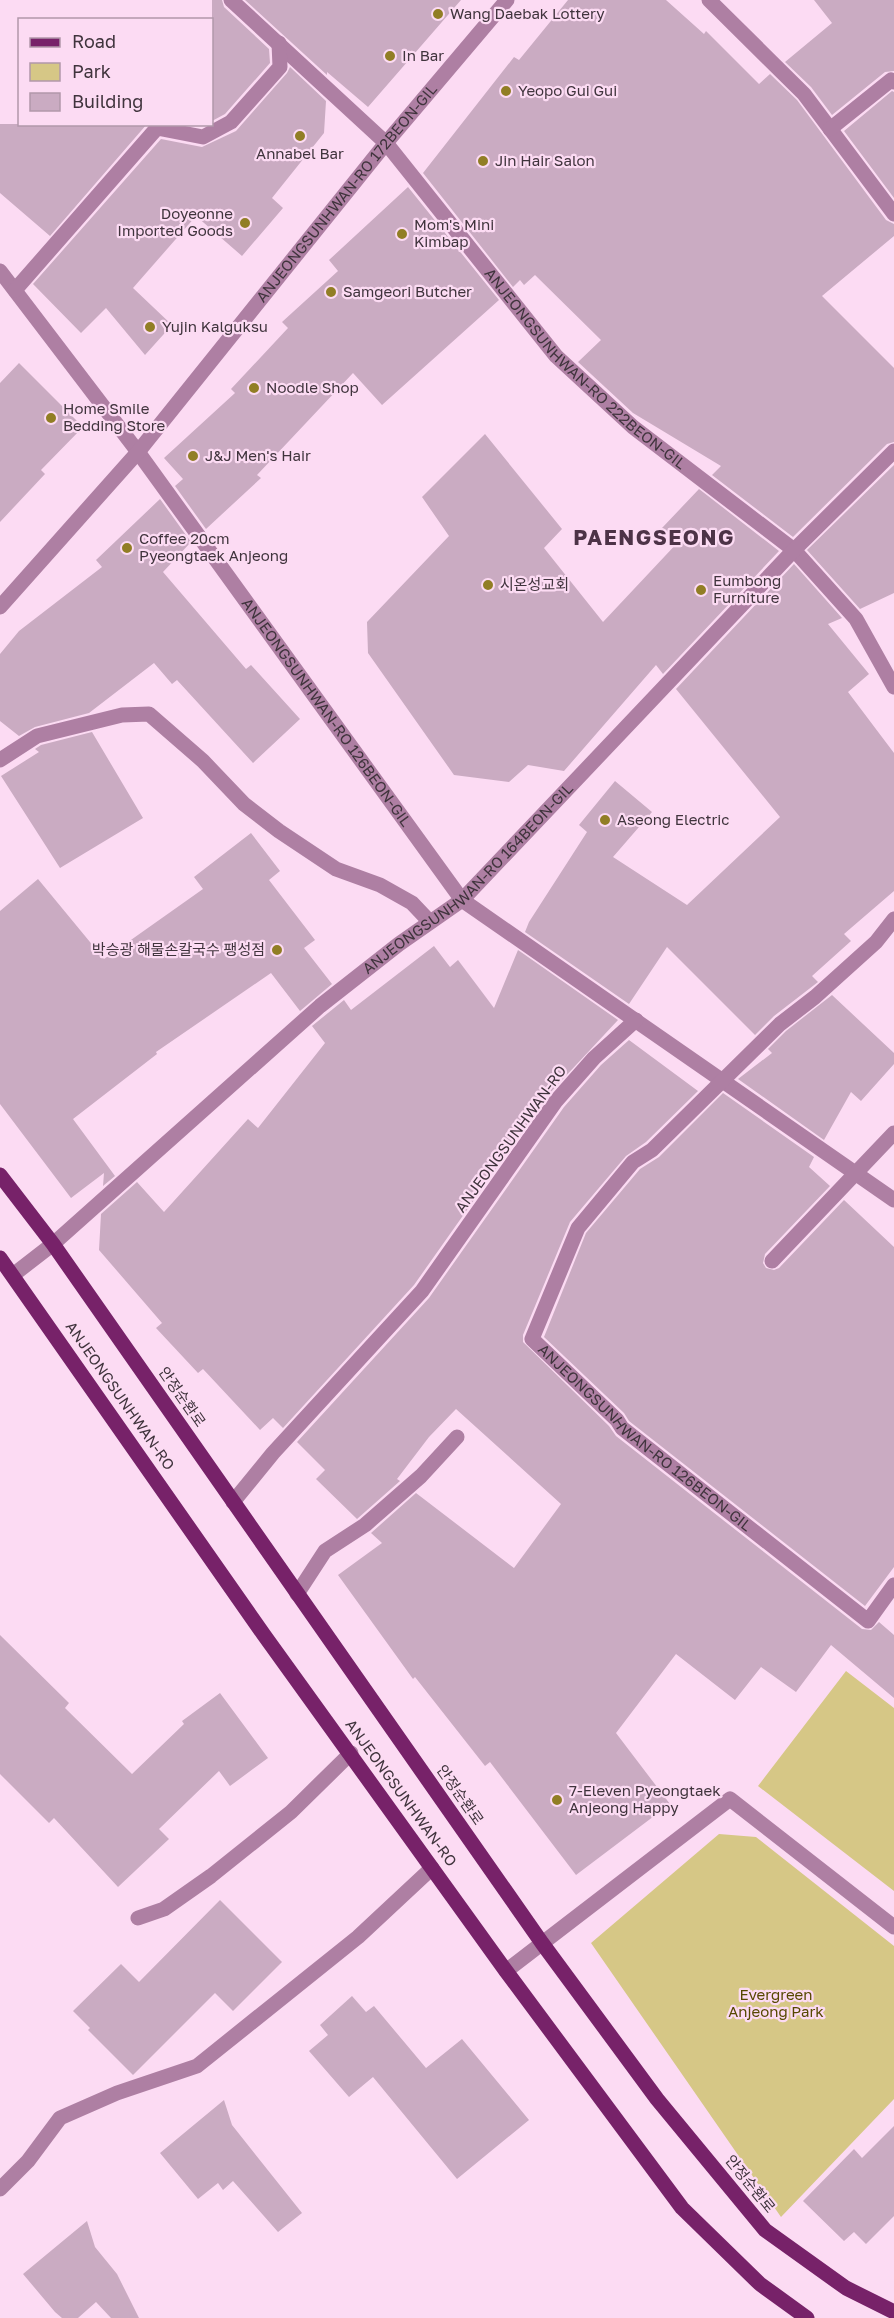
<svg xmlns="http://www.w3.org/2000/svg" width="894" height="2318" viewBox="0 0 894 2318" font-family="'Golos Text','Noto Sans KR',sans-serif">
	<rect width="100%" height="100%" fill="#fcdbf3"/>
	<path fill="#d6c786" d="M846 1671 894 1708V1891L758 1786Z
		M719 1834 756 1837 894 1946V2099L781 2217 591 1943Z"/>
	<path fill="#caabc2" d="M212 0H222L224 7 269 49 270 63 225 114 212 121Z
		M245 0H461L368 107 327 72V75Z
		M568 0H666L704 34 706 31 759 84 770 74 797 100 886 220 894 224V236L822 296 894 368V442L887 444 793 537 712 475 721 466 633 413 578 362 601 340 535 275 524 285 520 280 513 287 423 173 514 57 519 60Z
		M814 0H894V71L885 72 832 115 811 87 785 62 832 23Z
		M290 67 326 101 324 133 272 198 283 208 242 256 196 216 133 288 172 325 145 355 106 308 81 333 33 284 161 139 202 147 236 131 287 73Z
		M892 91 894 92V198L844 131Z
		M0 124H147L50 236 0 193Z
		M408 187 499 300 382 405 353 373 257 475 261 478 206 529 175 486 183 479 164 458 235 393 231 389 288 328 282 322 338 271 329 260Z
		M19 363 83 427 41 470 45 474 0 522V383Z
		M485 434 562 529 544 548 603 622 680 540 662 528 699 489 779 551 663 674 656 665 564 771 528 765 509 782 454 775 368 653 367 622 449 536 422 497Z
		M894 465V593L860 609 807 550Z
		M160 499 191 542 163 572 246 669 251 665 300 719 253 763 177 680 172 684 154 663 89 713 35 727 19 736 0 721V654L19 631 102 567 96 560Z
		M794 564 842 618 828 624 869 674 848 692 894 753V891L844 934 851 941 812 976 818 982 774 1016 755 1035 667 947 629 1004 525 932 529 922 587 832 579 825 615 781 652 812 613 857 687 905 780 817 676 689Z
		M92 732 143 818 60 868 1 776 39 752 35 749 41 745Z
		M251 833 280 871 269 880 315 940 304 948 332 984 300 1011 271 973 156 1052 157 1054 73 1119 115 1176 103 1186 104 1173 71 1198 0 1104V911L38 879 104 959 203 889 194 877Z
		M434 946 450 967 458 960 494 1008 518 950 618 1020 548 1095 414 1285 283 1428 273 1418 260 1430 203 1369 198 1373 156 1328 162 1323 99 1250 101 1214 137 1182 164 1212 248 1119 258 1128 325 1043 312 1026 344 1000 351 1010Z
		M832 995 894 1053V1064L861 1101 851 1092 824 1140 738 1079 772 1053 768 1049 786 1031Z
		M629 1040 698 1091 646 1142 626 1156 570 1222 523 1335V1342L609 1426 616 1436 862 1629 871 1630 879 1622 894 1635V1698L831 1645 796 1692 761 1667 735 1700 676 1654 616 1733 670 1804 576 1875 490 1762 485 1766 415 1677 413 1679 338 1575 382 1543 371 1533 416 1493 514 1568 561 1504 456 1409 429 1437 397 1479 400 1481 357 1519 316 1479 325 1470 297 1442 429 1298 564 1107 601 1065Z
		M723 1093 814 1157 809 1167 830 1186 765 1254 763 1263 766 1268 774 1270 779 1268 844 1200 894 1247V1567L865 1606 629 1421 624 1413 544 1337 586 1233 640 1169 659 1157Z
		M0 1635 69 1703 65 1708 132 1774 184 1724 182 1721 220 1693 268 1758 230 1786 219 1771 159 1829 169 1839 118 1887 54 1818 49 1823 0 1774Z
		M220 1900 282 1962 233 2011 215 1993 133 2075 88 2030 90 2028 73 2011 121 1964 139 1982Z
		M352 1996 366 2012 374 2006 426 2068 462 2039 529 2120 457 2179 373 2077 349 2097 309 2051 328 2035 320 2025Z
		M224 2100 232 2125 302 2213 278 2232 233 2181 223 2190 218 2183 198 2199 160 2153Z
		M894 2126V2216L866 2244 854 2232 844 2241 803 2201 854 2149 862 2158Z
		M87 2221 95 2247 117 2274 139 2318H111L96 2302 78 2318H62L55 2312 23 2274Z"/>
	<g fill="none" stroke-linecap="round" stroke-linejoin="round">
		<g stroke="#ae7fa3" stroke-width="15">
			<path id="s1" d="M231 0 386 143 556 356 633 427 794 550 856 619 894 687"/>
			<path d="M709 0 804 94 894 214"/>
			<path d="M830 129 891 80 894 82"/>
			<path id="s2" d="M0 271 138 452 462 900 894 1200"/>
			<path d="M15 290 157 128 203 137 231 122 280 67 279 43"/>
			<path id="s3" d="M0 607 138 452 386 143 507 0"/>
			<path d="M0 760 37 736 122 715 149 714 203 761 244 804 279 831 336 869 380 885 412 903 430 922"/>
			<path id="s4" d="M894 919 876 942 815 997 780 1024 652 1150 633 1162 578 1228 532 1339 617 1420 622 1428 868 1621 894 1585"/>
			<path d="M772 1261 894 1133"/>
			<path id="s5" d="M13 1275 53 1244 320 1006 399 944 462 900 794 550 894 451"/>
			<path d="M233 1502 273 1453 422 1291 556 1101 594 1058 636 1020"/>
			<path d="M297 1594 325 1551 365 1525 421 1476 457 1437"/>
			<path d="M138 1918 164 1909 211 1876 291 1812 351 1753"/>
			<path d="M506 1971 730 1799 894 1927"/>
			<path d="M0 2189 28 2161 60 2118 117 2093 197 2066 358 1937 432 1868"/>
		</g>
		<path stroke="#772269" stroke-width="15" d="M0 1175 53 1244 542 1943 657 2099 765 2230 846 2288 894 2312
			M0 1258 264 1635 506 1971 682 2208 760 2284 807 2318"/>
	</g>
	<g fill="#917e25" stroke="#fcdbf3" stroke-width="2">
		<circle cx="438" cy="14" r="6"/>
		<circle cx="390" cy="56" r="6"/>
		<circle cx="506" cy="91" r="6"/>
		<circle cx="300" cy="136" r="6"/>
		<circle cx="483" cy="161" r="6"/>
		<circle cx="245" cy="223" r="6"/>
		<circle cx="402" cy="234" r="6"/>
		<circle cx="331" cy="292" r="6"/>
		<circle cx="150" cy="327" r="6"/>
		<circle cx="254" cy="388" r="6"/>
		<circle cx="51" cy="418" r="6"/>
		<circle cx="193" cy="456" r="6"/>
		<circle cx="127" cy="548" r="6"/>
		<circle cx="488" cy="585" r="6"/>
		<circle cx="701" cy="590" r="6"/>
		<circle cx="605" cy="820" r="6"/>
		<circle cx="277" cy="950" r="6"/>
		<circle cx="557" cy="1800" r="6"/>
	</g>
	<g text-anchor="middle" stroke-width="4.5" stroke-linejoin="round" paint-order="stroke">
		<g font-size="15" fill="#40343d" stroke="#fcdbf3" text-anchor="start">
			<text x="450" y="19">Wang Daebak Lottery</text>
			<text x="402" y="61">In Bar</text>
			<text x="518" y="96">Yeopo Gui Gui</text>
			<text x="300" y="159" text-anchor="middle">Annabel Bar</text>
			<text x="495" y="166">Jin Hair Salon</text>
			<text x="233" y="219" text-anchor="end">Doyeonne<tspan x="233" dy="17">Imported Goods</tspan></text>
			<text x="414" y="230">Mom's Mini<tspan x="414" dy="17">Kimbap</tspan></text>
			<text x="343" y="297">Samgeori Butcher</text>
			<text x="162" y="332">Yujin Kalguksu</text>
			<text x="266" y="393">Noodle Shop</text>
			<text x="63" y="414">Home Smile<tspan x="63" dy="17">Bedding Store</tspan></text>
			<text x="205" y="461">J&amp;J Men's Hair</text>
			<text x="139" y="544">Coffee 20cm<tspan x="139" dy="17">Pyeongtaek Anjeong</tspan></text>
			<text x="713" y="586">Eumbong<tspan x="713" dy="17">Furniture</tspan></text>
			<text x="500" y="590">시온성교회</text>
			<text x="617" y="825">Aseong Electric</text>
			<text x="265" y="955" text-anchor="end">박승광 해물손칼국수 팽성점</text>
			<text x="569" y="1796">7-Eleven Pyeongtaek<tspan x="569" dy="17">Anjeong Happy</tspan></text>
		</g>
		<g font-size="15" fill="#40343d" stroke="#fcdbf3">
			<text dy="5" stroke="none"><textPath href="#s3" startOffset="540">ANJEONGSUNHWAN-RO 172BEON-GIL</textPath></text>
			<text dy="5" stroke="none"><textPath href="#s1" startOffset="513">ANJEONGSUNHWAN-RO 222BEON-GIL</textPath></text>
			<text dy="5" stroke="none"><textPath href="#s2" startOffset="549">ANJEONGSUNHWAN-RO 126BEON-GIL</textPath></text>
			<text dy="5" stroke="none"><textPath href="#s5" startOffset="604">ANJEONGSUNHWAN-RO 164BEON-GIL</textPath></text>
			<text transform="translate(511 1139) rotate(-54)" y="5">ANJEONGSUNHWAN-RO</text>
			<text transform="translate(120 1396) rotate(55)" y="5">ANJEONGSUNHWAN-RO</text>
			<text transform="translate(182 1397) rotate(55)" y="5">안정순환로</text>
			<text dy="5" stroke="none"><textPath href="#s4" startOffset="714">ANJEONGSUNHWAN-RO 126BEON-GIL</textPath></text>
			<text transform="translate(401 1793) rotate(54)" y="5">ANJEONGSUNHWAN-RO</text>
			<text transform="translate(460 1795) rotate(55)" y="5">안정순환로</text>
			<text transform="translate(750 2184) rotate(51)" y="5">안정순환로</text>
		</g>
		<g font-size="15" fill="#564800" stroke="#fcdbf3">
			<text x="776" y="2000">Evergreen<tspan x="776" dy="17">Anjeong Park</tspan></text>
		</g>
		<g font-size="21" font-weight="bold" letter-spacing="1.5" fill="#4d3347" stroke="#fcdbf3">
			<text x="654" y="545">PAENGSEONG</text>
		</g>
	</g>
	<rect x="18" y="18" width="195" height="108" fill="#fcdbf3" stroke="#b198aa" stroke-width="1.5"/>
	<rect x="30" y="38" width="30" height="9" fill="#772269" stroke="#b198aa" stroke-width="1.5"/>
	<text x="72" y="48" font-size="18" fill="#40343d">Road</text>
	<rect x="30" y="63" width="30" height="18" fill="#d6c786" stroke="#b198aa" stroke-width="1.5"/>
	<text x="72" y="78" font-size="18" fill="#40343d">Park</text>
	<rect x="30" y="93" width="30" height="18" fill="#caabc2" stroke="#b198aa" stroke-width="1.5"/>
	<text x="72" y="108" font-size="18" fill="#40343d">Building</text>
</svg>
